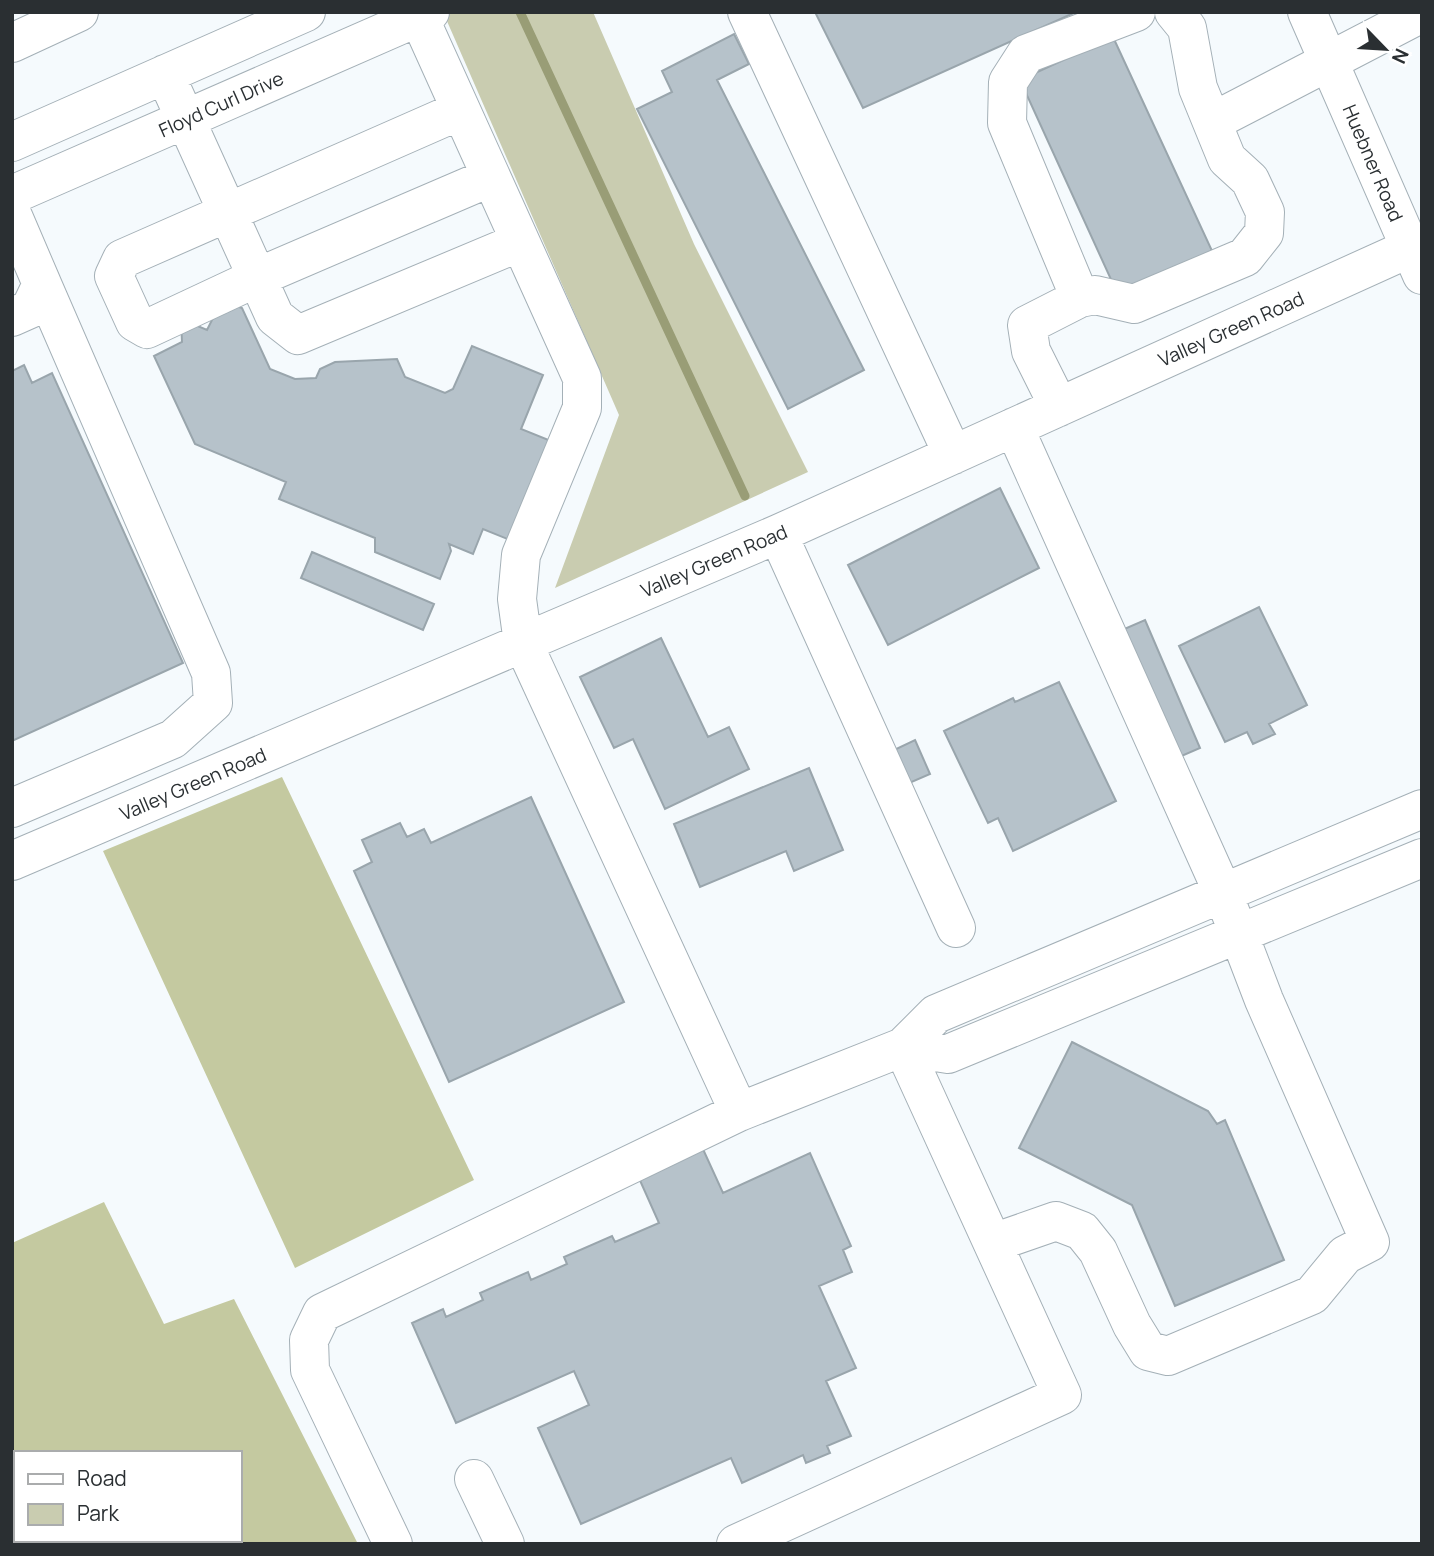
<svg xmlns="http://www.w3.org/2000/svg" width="1434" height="1556" viewBox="0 0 1434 1556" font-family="Manrope,sans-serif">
	<rect width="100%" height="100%" fill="#f5fafd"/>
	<path fill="#c9ccb0" d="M443 12H593L694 244 808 472 555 588 619 415Z"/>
	<path fill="#c4c9a0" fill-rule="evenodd" d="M282 777 474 1180 295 1268 103 851Z
		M104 1202 164 1324 234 1299 358 1544H12V1243ZM16 1453H240V1540H16Z"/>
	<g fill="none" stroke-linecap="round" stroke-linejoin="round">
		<path stroke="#999d76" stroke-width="9" d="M520 12 745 496"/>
	</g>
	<path fill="#b6c2ca" stroke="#99a5ac" stroke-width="2" d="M815 12H1076L863 108Z
		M734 34 749 64 717 80 864 370 788 409 637 109 672 92 662 71Z
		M1113 37 1213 253 1119 297 1020 80Z
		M233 305 242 308 270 369 295 379 316 378 320 369 335 362 397 359 405 377 445 393 453 389 472 346 543 375 521 429 556 443 515 542 483 529 473 554 449 544 451 551 440 579 375 552V538L279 499 286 482 195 444 154 356 182 342 181 319 207 330 215 314Z
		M24 365 32 383 52 373 183 663 12 741V371Z
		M1000 488 1039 568 888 645 848 565Z
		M312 552 434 604 423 630 301 578Z
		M1259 607 1307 705 1269 724 1275 734 1253 744 1247 732 1225 742 1179 646Z
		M1145 620 1200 748 1177 758 1122 630Z
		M661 638 708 737 729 727 749 769 665 809 633 739 614 748 580 677Z
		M1059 682 1116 801 1013 851 998 818 988 823 944 731 1013 698 1015 702Z
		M915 740 930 774 907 784 892 751Z
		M809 768 843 850 794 871 786 851 700 887 674 824Z
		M531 797 624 1002 449 1082 354 871 372 862 362 840 400 823 407 837 424 829 431 843Z
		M1072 1042 1208 1111 1217 1124 1225 1120 1284 1260 1175 1306 1132 1205 1019 1148Z
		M702 1147 723 1193 810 1153 851 1246 843 1250 852 1272 819 1286 856 1368 826 1381 851 1436 827 1446 830 1453 806 1463 803 1455 742 1483 731 1458 581 1524 538 1428 589 1405 574 1371 456 1423 412 1323 443 1309 446 1317 483 1300 480 1293 528 1272 531 1280 567 1264 564 1257 612 1236 615 1242 659 1223 638 1176Z"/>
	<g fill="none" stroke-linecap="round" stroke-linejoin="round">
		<g stroke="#a4b0b7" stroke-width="40">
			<path id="minor" d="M747 12 953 455
				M419 17 582 378V408L521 555 517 599 523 643 739 1112
				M12 43 79 12
				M165 74 275 317 298 335 520 242
				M461 110 122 259 114 276 135 322 147 329 258 277 491 177
				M1212 122 1422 13
				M12 142 306 12
				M12 195 430 12
				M12 214 42 284 30 309 12 317
				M1080 298 1007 123 1008 82 1026 54 1136 12
				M1059 407 1031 351 1027 325 1080 298 1095 295 1134 304 1245 257 1264 233 1265 212 1250 180 1227 159 1198 88 1187 28 1174 12
				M778 534 956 928
				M12 808 173 739 213 703 211 673 42 284
				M12 861 778 534 1410 248
				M903 1047 936 1014 1422 809
				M903 1047 948 1054 1422 858
				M993 1243 1056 1221 1082 1231 1098 1251 1132 1325 1148 1351 1168 1356 1312 1295 1345 1255 1370 1242 1264 1000 1223 893 1014 427
				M474 1479 505 1544
				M393 1544 310 1370 309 1340 322 1313 739 1112 903 1047 1062 1395 736 1544"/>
		</g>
		<g stroke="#a4b0b7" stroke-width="40">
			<path id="major" d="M1307 12 1422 275"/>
		</g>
		<use href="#minor" stroke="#fff" stroke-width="38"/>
		<use href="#major" stroke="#fff" stroke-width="38"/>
	</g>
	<g text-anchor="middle" stroke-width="7" stroke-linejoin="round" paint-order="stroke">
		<g font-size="19" fill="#2a2f32" stroke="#fff">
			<text transform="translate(221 104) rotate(-24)" y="7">Floyd Curl Drive</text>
			<text transform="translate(1373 163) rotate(67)" y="7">Huebner Road</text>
			<text transform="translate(1231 329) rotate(-24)" y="7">Valley Green Road</text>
			<text transform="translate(714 561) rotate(-23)" y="7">Valley Green Road</text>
			<text transform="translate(193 784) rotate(-23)" y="7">Valley Green Road</text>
		</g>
	</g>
	<rect width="1434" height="1556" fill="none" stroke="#2a2f32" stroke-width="28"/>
	<rect x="14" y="1451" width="228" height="91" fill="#ffffff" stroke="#aaacad" stroke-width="2"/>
	<rect x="28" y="1474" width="35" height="10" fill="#ffffff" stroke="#aaacad" stroke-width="2"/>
	<text x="77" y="1486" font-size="21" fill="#2a2f32">Road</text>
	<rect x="28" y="1504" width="35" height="21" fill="#c9ccb0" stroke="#aaacad" stroke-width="2"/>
	<text x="77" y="1521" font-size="21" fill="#2a2f32">Park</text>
	<g transform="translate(1385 49) rotate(115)" stroke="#ffffff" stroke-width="5" paint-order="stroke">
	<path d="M0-5L12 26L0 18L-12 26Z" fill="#2a2f32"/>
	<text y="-10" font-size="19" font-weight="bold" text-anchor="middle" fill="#2a2f32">N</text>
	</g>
</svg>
